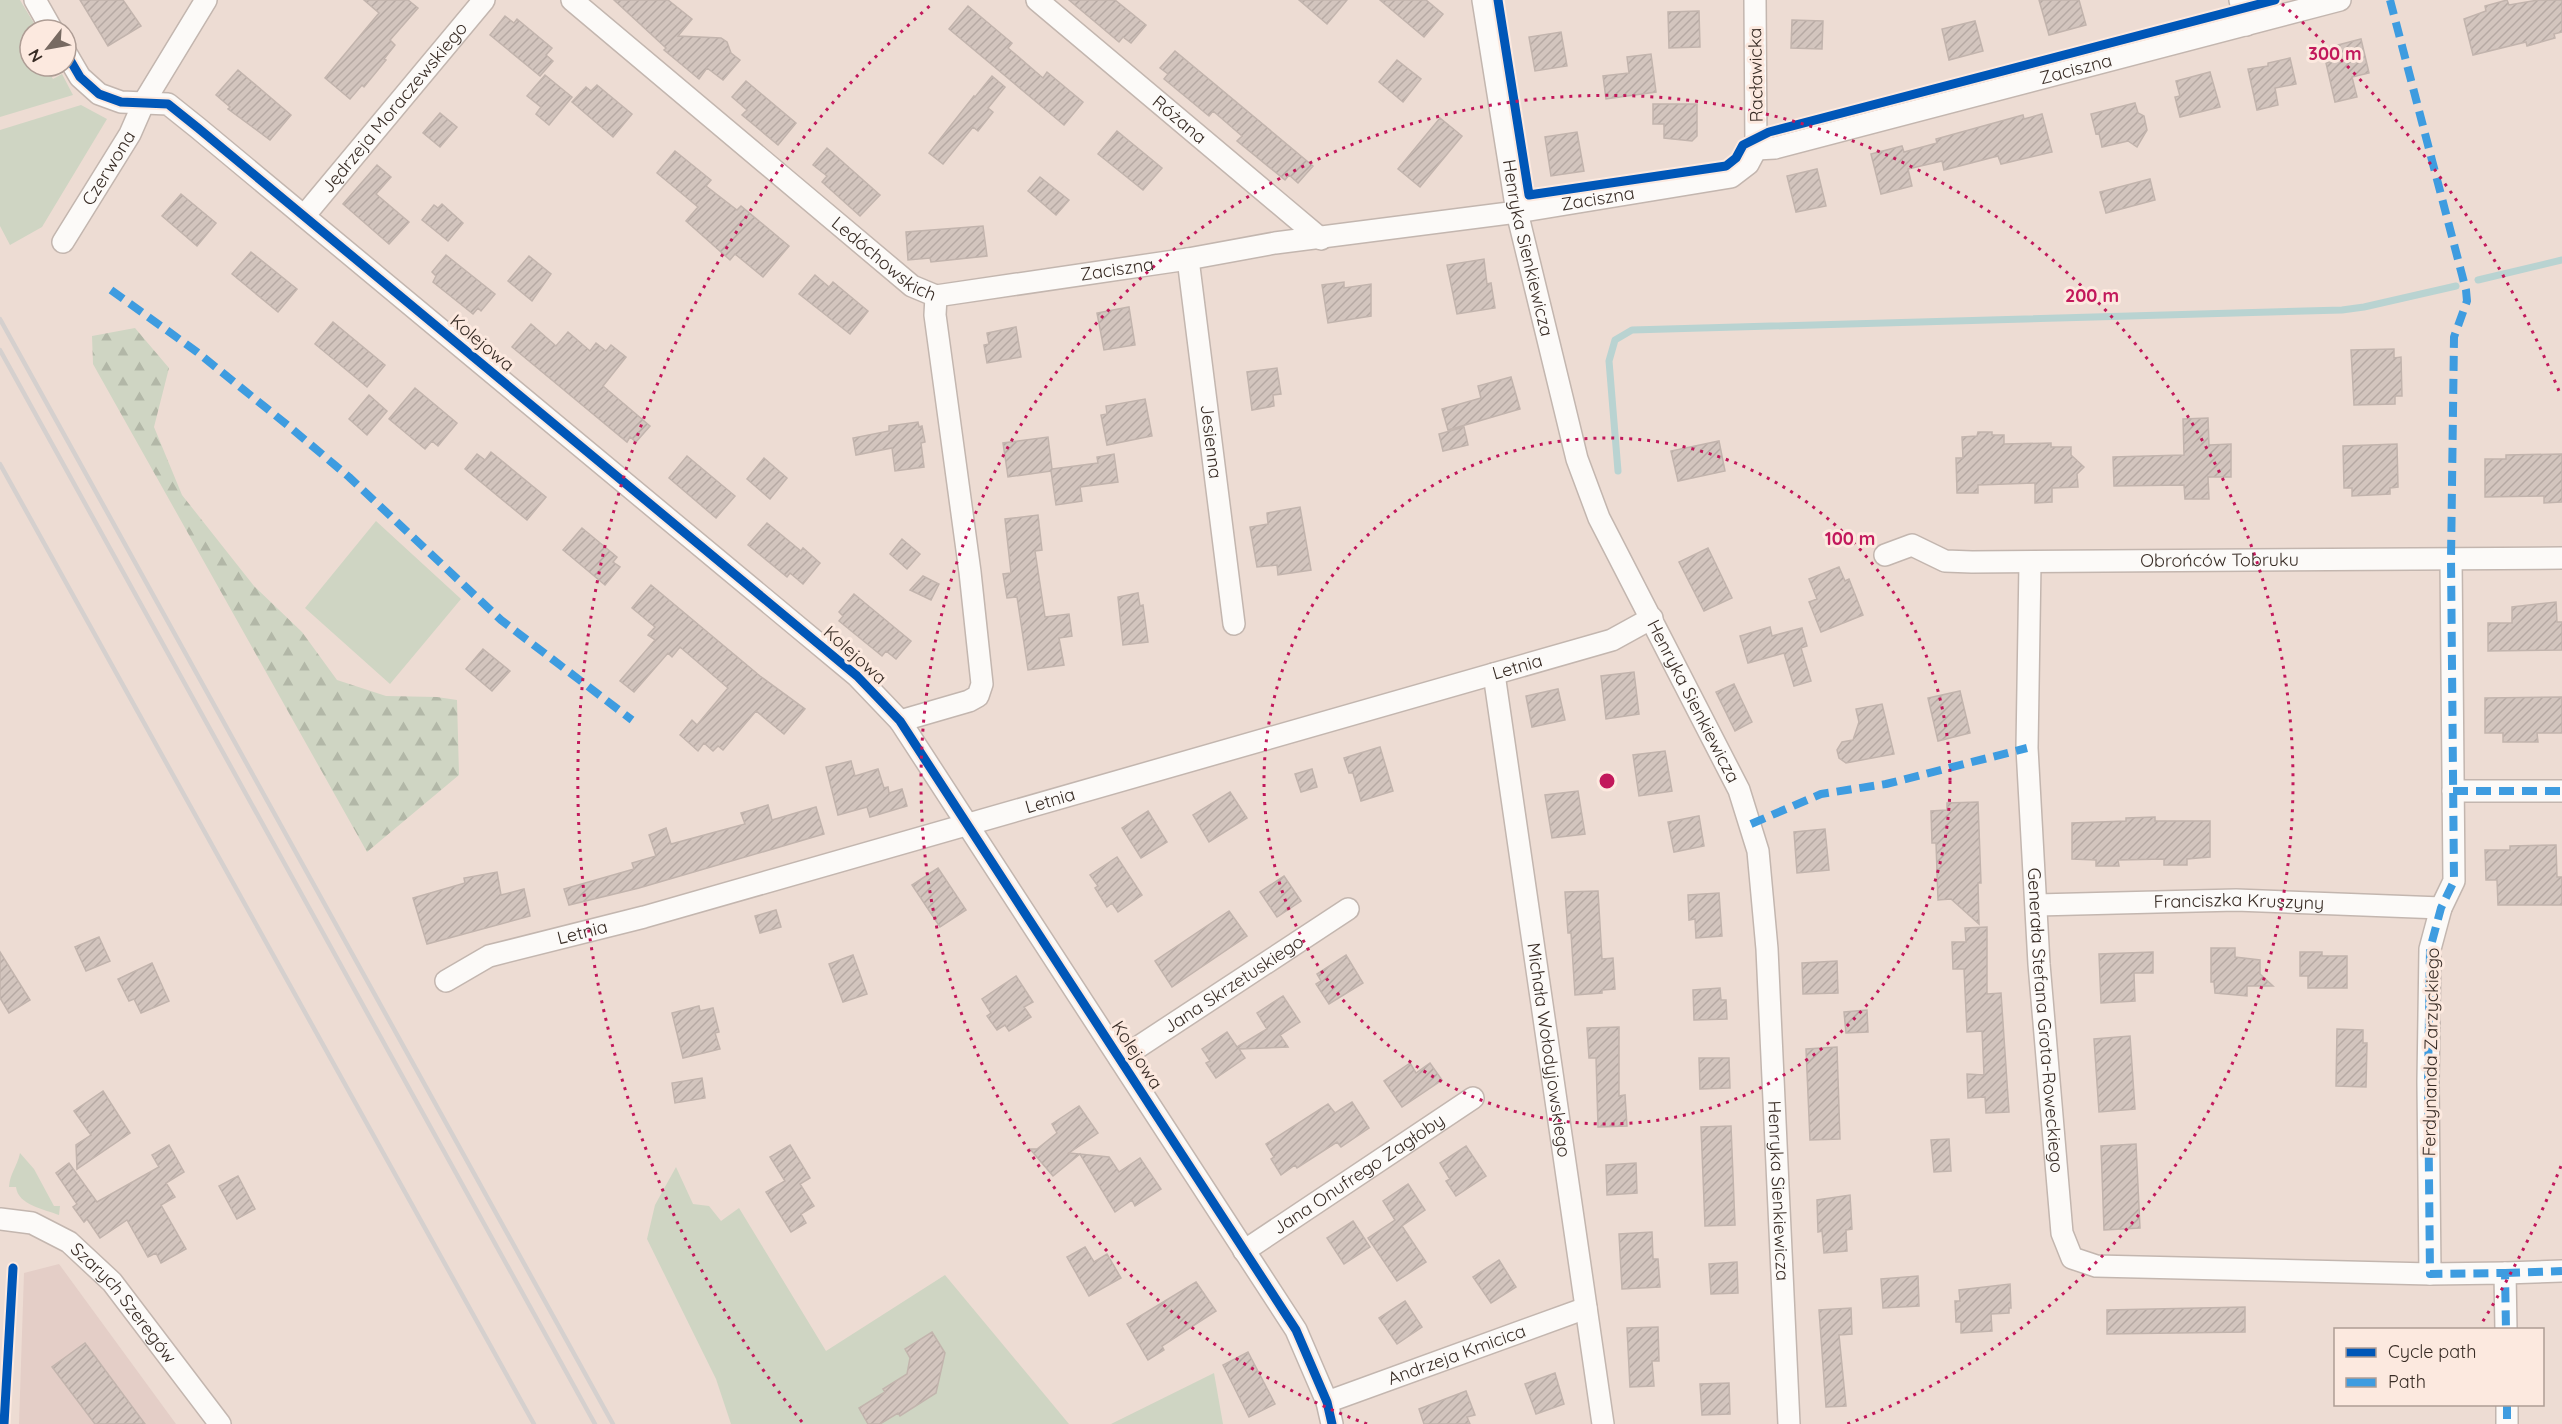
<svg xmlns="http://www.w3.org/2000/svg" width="2562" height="1424" viewBox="0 0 2562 1424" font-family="Quicksand,sans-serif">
	<defs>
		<pattern id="forest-firs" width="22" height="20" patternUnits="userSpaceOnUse" patternTransform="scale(1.5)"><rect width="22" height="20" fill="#cfd5c3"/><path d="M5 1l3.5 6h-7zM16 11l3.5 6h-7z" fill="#b2b7a7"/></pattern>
		<pattern id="building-hatch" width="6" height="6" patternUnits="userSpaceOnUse" patternTransform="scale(1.5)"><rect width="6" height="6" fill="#d3c5be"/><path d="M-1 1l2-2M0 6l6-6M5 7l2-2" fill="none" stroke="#b6a9a3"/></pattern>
	</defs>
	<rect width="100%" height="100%" fill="#eddcd3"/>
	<path fill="#e4cec7" d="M59 1264 176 1424H19L24 1273Z"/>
	<path fill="#cfd5c3" d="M0 0H20L38 30H30V66H45L53 79 62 74 73 95 0 117Z
		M81 105 107 119 42 227 10 245 0 226V130Z
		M376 521 461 599 390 684 305 608Z
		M20 1153 34 1169 54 1206H60L59 1215C44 1209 18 1205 16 1187H9C10 1173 17 1167 20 1153Z
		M676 1167 693 1204 709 1206 721 1221 739 1208 826 1351 945 1275 1069 1424H731L716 1379 647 1239 655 1205Z
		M1214 1373 1223 1424H1111Z"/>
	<path fill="url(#forest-firs)" d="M135 328 169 368 154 427 182 495 254 586 302 632 337 680 386 696 437 697 457 700 459 775 367 852 93 364 92 336Z"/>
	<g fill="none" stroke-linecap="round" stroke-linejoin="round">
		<path stroke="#b9d3d1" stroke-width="7" d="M2478 280 2562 260
			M1618 471 1609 361 1615 340 1632 330 2342 310 2364 307 2456 286"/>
	</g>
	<path fill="url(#building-hatch)" stroke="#c2b4ad" stroke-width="1.5" d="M80 0H123L141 26 108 46Z
		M364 0H408L418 8 390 40 395 45 384 59 386 60 364 87 362 85 350 99 325 78 379 13Z
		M614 0H668L692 19 678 36 721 38 727 42 731 53 740 60 723 80 707 68 699 79 664 50 666 48Z
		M1069 0H1115L1146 25 1131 43 1123 37 1119 42Z
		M1299 0H1347L1327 24Z
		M1380 0H1426L1443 14 1424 37Z
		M2039 0H2079L2086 25 2049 35Z
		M2507 0 2509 5 2538 0H2562V32L2554 34 2555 38 2527 46 2526 42 2473 55 2464 19 2486 11 2485 6Z
		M968 6 1012 43 1008 48 1043 78 1047 72 1083 102 1064 125 949 29Z
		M1699 11 1700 47 1669 48 1668 12Z
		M505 16 514 23 517 19 552 48 546 55 553 61 540 76 490 35Z
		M1792 20 1823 21 1822 49 1791 48Z
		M1975 21 1983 51 1949 60 1942 29Z
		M1561 32 1567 66 1535 71 1529 37Z
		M2361 39 2369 73 2352 77 2357 97 2335 102 2326 63 2334 61 2330 47Z
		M1175 51 1313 166 1298 183 1289 175 1285 180 1237 141 1242 136 1213 111 1209 116 1164 79 1168 74 1160 68Z
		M1651 54 1656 92 1606 99 1603 76 1629 73 1627 57Z
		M2290 58 2296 84 2275 88 2278 105 2257 110 2248 69 2268 66V63Z
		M1397 60 1421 79 1403 102 1379 82Z
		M238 70 291 115 270 140 228 109 230 107 216 95Z
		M2210 72 2220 107 2180 117 2175 97 2180 96 2176 81Z
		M545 75 572 97 549 125 536 114 541 107 527 96Z
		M992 76 1005 87 988 108 993 112 978 131 973 127 943 164 929 153 974 96 975 97Z
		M746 81 796 123 778 145 742 115 747 110 732 97Z
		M597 85 632 114 613 137 572 102 586 87 591 91Z
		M2135 103 2138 113 2144 116 2147 130 2137 147 2128 141 2102 147 2099 133 2096 134 2091 114Z
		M1653 104H1697V136L1692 141 1664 138V124H1653Z
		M440 113 457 127 440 147 423 133Z
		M2042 114 2052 152 2001 164 1998 156 1944 170 1942 161 1908 169 1912 186 1881 194 1871 154 1902 146 1904 152 1937 143 1936 139 2023 115 2024 119Z
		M1440 118 1462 136 1420 187 1398 169Z
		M1117 131 1162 168 1143 190 1098 154Z
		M1577 132 1584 171 1551 176 1545 137Z
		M827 148 880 195 860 216 822 182 827 176 813 165Z
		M675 151 711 180 706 186 737 210 741 206 789 246 763 277 735 254 730 260 686 221 698 207 657 173Z
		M377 165 391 177 376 194 409 222 389 244 343 204Z
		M1817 169 1826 206 1796 212 1787 176Z
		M1040 177 1069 200 1056 215 1028 191Z
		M2150 179 2155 200 2106 213 2100 192Z
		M181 194 216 223 197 246 162 216Z
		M442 204 463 223 448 241 422 220 434 205 438 208Z
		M983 226 987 256 931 262 930 258 908 260 906 232Z
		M251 252 297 289 278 312 232 274Z
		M446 255 495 294 481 311 478 308 473 314 433 282 436 276 432 272Z
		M529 256 551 274 532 301 508 281Z
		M1484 259 1487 284 1491 283 1495 308 1457 314 1447 265Z
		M815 275 829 287 833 282 868 311 850 334 799 294Z
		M1344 282V288L1371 284V316L1328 323 1322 285Z
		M1129 307 1135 345 1104 350 1097 313Z
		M333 322 385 365 367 387 315 344Z
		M531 324 556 346 568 332 590 351 596 343 606 351 611 345 626 357 603 386 650 426 636 442 630 437 627 442 512 347Z
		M1016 327 1021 357 987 363 984 345 989 344 987 333Z
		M2394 349V358L2401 357 2402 396H2395V404L2354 405 2351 350Z
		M1277 368 1281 394 1273 395 1274 406 1252 410 1247 372Z
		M1511 377 1520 409 1448 430 1442 409 1481 398 1478 386Z
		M415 388 457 423 438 446 432 441 425 449 389 419Z
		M369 395 387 411 367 435 349 419Z
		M1145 399 1152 436 1107 445 1101 415 1107 414 1106 406Z
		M2208 418 2209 445 2231 444V477H2208L2209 499H2185L2184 485 2114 486 2113 457 2184 455 2183 419Z
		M918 422 919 427 922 426 925 442 921 443 924 467 895 471 892 448 856 455 853 438 889 431V426Z
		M1464 427 1468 445 1443 451 1439 434Z
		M1978 432H1992V435H2004V444L2051 443V447H2071V455L2084 467 2077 474 2078 487 2052 488V502L2035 503V483L1978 485V493H1957L1956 458H1963L1962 437 1977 436Z
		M1048 437 1052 469 1098 463 1097 457 1114 454 1118 482 1080 487 1082 501 1056 505 1051 471 1008 477 1003 443Z
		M1719 441 1725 471 1678 481 1671 451Z
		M2397 444 2398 487 2390 488V494L2352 496V488H2344L2343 446Z
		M491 452 546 497 527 520 465 469 477 454 485 460Z
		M2562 454V502L2544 503V496L2485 497V459H2506V455Z
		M687 456 735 496 716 518 669 478Z
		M764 458 787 478 770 499 747 479Z
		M1300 507 1311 570 1278 575 1277 565 1257 567 1250 527 1268 524 1267 513Z
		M1038 515 1042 550 1035 551 1045 617 1069 614 1072 636 1059 638 1064 665 1028 670 1017 597 1007 598 1003 574 1011 573 1005 519Z
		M767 523 801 551 803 548 820 563 803 584 790 573 787 577 748 545Z
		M582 528 617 557 613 562 620 567 605 585 563 550Z
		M902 539 920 554 907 569 890 554Z
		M1708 548 1732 598 1704 611 1679 562Z
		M1839 567 1845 581 1849 579 1863 615 1821 632 1809 602 1817 599 1809 579Z
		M923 576 939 584 931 600 910 590Z
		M651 585 760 676 805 709 784 734 756 711 723 750 718 746 713 751 704 743 698 751 680 735 692 720 697 725 728 688 680 647 672 657 668 653 634 692 620 681 655 640 648 635 655 627 632 608Z
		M1138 593 1140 606 1143 605 1148 642 1123 645 1118 597Z
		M854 594 911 641 896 659 886 651 882 656 839 621 843 616 839 612Z
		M2556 602 2557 622H2562V650L2488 651V623H2512V607Z
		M1770 627 1772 636 1802 628 1807 646 1801 648 1811 681 1794 686 1784 653 1748 663 1740 636Z
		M483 649 510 671 492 691 466 669Z
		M1634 672 1639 714 1606 719 1601 676Z
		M1734 684 1752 722 1735 731 1716 692Z
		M1558 689 1565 720 1532 727 1526 696Z
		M1960 691 1970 733 1938 741 1928 698Z
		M2562 697V733H2537L2538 742H2503V733H2485V698Z
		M1882 704 1894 754 1846 763 1839 758 1837 750 1842 742 1853 740 1859 722 1856 709Z
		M1380 747 1393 791 1361 801 1353 773H1349L1344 758Z
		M1665 751 1672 791 1639 796 1633 755Z
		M851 761 855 776 878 769 884 788 888 787 889 793 902 789 907 806 870 817 867 807 838 815 826 767Z
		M1312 769 1317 787 1301 792 1295 774Z
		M1578 791 1585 834 1552 838 1545 795Z
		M1230 792 1247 818 1209 842 1193 815Z
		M1978 802 1981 883H1978L1979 924 1951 899 1938 900 1936 843H1932L1931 811 1947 810V803Z
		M768 805 772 820 816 807 824 834 639 888 569 905 564 889 634 869 632 863 656 856 649 835 666 828 671 844 745 824 741 813Z
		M1148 811 1167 842 1141 858 1122 828Z
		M1699 816 1704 846 1674 852 1668 822Z
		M2155 817V821H2210V857L2187 859V865H2164V859L2118 860 2119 866H2096V860L2072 859V823L2126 821V818Z
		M1825 829 1829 870 1797 873 1794 832Z
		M2556 845 2557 877H2562V905H2498L2497 880H2486L2485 850H2510V846Z
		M1117 857 1142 895 1118 912 1112 903 1107 907 1095 888 1098 886 1090 875Z
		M938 868 966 910 940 927 912 885Z
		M497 872 501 895 524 889 530 916 427 944 413 898 465 883 464 878Z
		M1284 876 1301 901 1277 917 1260 892Z
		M1598 891 1602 959 1613 958 1615 989 1602 990V993L1575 995 1571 933H1568L1565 892Z
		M1719 893 1722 936 1696 938 1695 919 1689 920 1688 895Z
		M776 910 781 927 760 933 755 916Z
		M1229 911 1247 936 1172 987 1155 961Z
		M1987 927V994L2001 993 2009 1112 1986 1113 1985 1097 1968 1098 1967 1074 1984 1075 1982 1031 1967 1032 1964 969H1953L1952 942H1966L1965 928Z
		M99 937 110 961 86 971 75 947Z
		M2211 948H2235V957L2260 960V974L2273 986H2247V996L2215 993 2214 982H2211Z
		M0 952 30 1000 9 1013 0 998Z
		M2153 952V973H2134L2135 1001 2101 1003 2099 954Z
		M2300 952H2322V956H2347V988H2308V976H2300Z
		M853 955 867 994 843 1002 829 964Z
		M1346 955 1363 983 1329 1004 1316 984 1321 981 1317 974Z
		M1837 961 1838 993 1803 994 1802 963Z
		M152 963 169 1001 141 1013 134 999 129 1001 118 979Z
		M1016 976 1033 1002 1024 1007 1031 1017 1009 1031 1005 1025 997 1030 987 1016 991 1013 982 999Z
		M1720 988 1721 1000H1726L1727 1019 1694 1020 1693 990Z
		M1283 996 1300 1022 1280 1035 1288 1047 1239 1049 1245 1058 1216 1078 1206 1063 1210 1061 1202 1049 1227 1032 1237 1047 1267 1029 1257 1013Z
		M699 1006 700 1011 713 1008 719 1032 715 1033 720 1049 683 1058 672 1013Z
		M1867 1010 1868 1032 1846 1033 1844 1012Z
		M1619 1027V1096L1625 1095 1627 1126 1598 1127 1596 1058H1589L1587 1028Z
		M2337 1029 2363 1030V1043H2367L2366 1087 2336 1086Z
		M2130 1036 2135 1109 2099 1112 2094 1039Z
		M1837 1047 1840 1139 1810 1140 1806 1049Z
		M1699 1058H1729L1730 1088 1700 1089Z
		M1410 1063 1416 1073 1430 1063 1442 1080 1402 1107 1384 1081Z
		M702 1078 705 1098 675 1103 672 1083Z
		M103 1091 130 1133 77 1169 76 1145 91 1135 74 1111Z
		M1352 1102 1369 1128 1341 1147 1337 1142 1297 1168 1295 1165 1281 1175 1271 1159 1274 1157 1266 1144 1328 1104 1335 1113Z
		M1079 1106 1098 1133 1069 1153 1109 1157 1119 1172 1140 1158 1161 1189 1135 1206 1132 1200 1115 1212 1080 1154 1053 1176 1030 1149H1037L1057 1133 1052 1124Z
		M1731 1126 1735 1225 1705 1226 1701 1127Z
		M1949 1139 1951 1171 1934 1172 1931 1140Z
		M2136 1144 2140 1228 2104 1230 2101 1146Z
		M169 1145 184 1172 166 1183 175 1197 161 1205 186 1249 161 1263 156 1253 148 1257 127 1220 100 1238 87 1219 84 1222 73 1207 77 1204 56 1173 69 1163 97 1202 159 1167 152 1155Z
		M790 1145 810 1178 800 1184 814 1206 801 1214 806 1223 791 1232 766 1192 785 1181 770 1157Z
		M1466 1146 1486 1176 1456 1196 1446 1181 1450 1179 1440 1163Z
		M1636 1163 1637 1193 1607 1195 1606 1165Z
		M238 1176 255 1209 237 1219 219 1186Z
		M1408 1184 1425 1210 1402 1226 1426 1262 1397 1281 1368 1238 1395 1220 1383 1201Z
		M1850 1195 1852 1229 1846 1230 1847 1251 1824 1253 1822 1231 1818 1232 1817 1200Z
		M1353 1221 1370 1247 1344 1264 1327 1238Z
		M1652 1232 1653 1259H1658L1660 1287 1622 1289 1619 1234Z
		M1085 1247 1094 1262 1107 1254 1121 1278 1089 1296 1067 1257Z
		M1499 1260 1516 1287 1491 1303 1473 1277Z
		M1737 1262 1738 1293 1711 1294 1709 1264Z
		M1918 1276 1919 1306 1883 1308 1881 1279Z
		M1196 1282 1216 1311 1162 1346 1164 1350 1148 1360 1127 1324Z
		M2010 1284 2011 1308H2009V1313L1991 1314 1992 1331 1961 1333V1322H1956L1955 1301H1960L1959 1290Z
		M1405 1301 1422 1327 1397 1344 1379 1318Z
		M2245 1307V1332L2107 1334V1310Z
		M1851 1308 1852 1334 1839 1335 1846 1406 1826 1407 1819 1310Z
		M1658 1327 1659 1361H1652L1654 1386 1630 1387 1627 1328Z
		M932 1332 945 1353 936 1393 900 1416 898 1413 880 1424H868L859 1408 885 1392 883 1389 907 1374 910 1358 905 1349Z
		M85 1343 145 1424H95L52 1367Z
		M1248 1352 1275 1404 1249 1417 1223 1365Z
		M1555 1373 1564 1404 1536 1414 1525 1384Z
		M1729 1383 1730 1414 1702 1415 1700 1384Z
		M1466 1391 1475 1415 1467 1417 1470 1424H1424L1419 1409Z"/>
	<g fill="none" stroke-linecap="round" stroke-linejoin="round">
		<g stroke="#c3b6af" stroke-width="24">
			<g id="street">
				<path d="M35 0 52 30"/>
				<path id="s1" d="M572 0 912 286 936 296 935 315 970 572 982 684 978 696 969 701 900 721"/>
				<path id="s2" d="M1037 0 1321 239"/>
				<path id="s3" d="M1483 0 1517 212 1577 459 1599 518 1739 790 1758 851 1767 949 1789 1424"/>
				<path d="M2240 0 2246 25"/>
				<path d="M66 53 80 77 99 94 121 102 168 104 198 128 857 676 900 721 1296 1330 1327 1402 1332 1424"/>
				<path id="s4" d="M1756 149 1775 148 2340 0"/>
				<path id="s5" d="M304 216 484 0"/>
				<path id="s6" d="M63 242 130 134 144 102 206 0"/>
				<path id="s7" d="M1188 259 1234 624"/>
				<path id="s8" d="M936 296 1188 259 1275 243 1517 212 1731 177 1748 164 1756 149 1755 0"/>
				<path id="s9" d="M1885 555 1912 545 1945 561 1972 562 2562 558"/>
				<path d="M2451 559 2454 881 2441 908 2430 949 2428 1082 2430 1274 2505 1273 2506 1330"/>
				<path id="s10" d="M2030 563 2027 748 2039 964 2062 1233 2072 1258 2096 1266 2430 1274"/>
				<path id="s11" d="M1494 674 1603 1424"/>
				<path d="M2453 791H2562"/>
				<path id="s12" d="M2037 905 2236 900 2441 908"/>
				<path id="s13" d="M446 981 489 956 644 917 1612 640 1652 618"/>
				<path id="s14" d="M1120 1059 1348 909"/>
				<path id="s15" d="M0 1219 32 1223 69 1242 112 1282 220 1424"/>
				<path id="s16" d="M1244 1251 1473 1098"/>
				<path d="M2505 1273 2562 1271"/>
				<path id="s17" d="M1327 1402 1586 1308"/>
				<path d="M2507 1404V1424"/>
			</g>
		</g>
		<use href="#street" stroke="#fcfaf8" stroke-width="21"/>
		<path stroke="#d5d0ce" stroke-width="4.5" d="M0 319 613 1424
			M0 350 595 1424
			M0 464 534 1424"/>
		<path stroke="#3e9ce0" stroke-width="8" stroke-dasharray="15 8" stroke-linecap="butt" d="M2390 0 2466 290 2467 301 2454 337 2451 559 2454 881 2441 908 2430 949 2428 1082 2430 1274 2505 1273 2506 1330
			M111 290 197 352 291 428 349 477 501 620 632 720
			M2453 791H2562
			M1751 824 1821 794 1886 784 2027 748
			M2505 1273 2562 1271
			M2507 1404V1424"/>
		<g stroke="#fce9df" stroke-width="13">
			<path id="cycleway" d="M1498 0 1529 195 1726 166 1736 158 1743 145 1769 132 2275 0
				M66 53 80 77 99 94 121 102 168 104 198 128 857 676 900 721 1296 1330 1327 1402 1332 1424
				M4 1424 13 1268"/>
		</g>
		<use href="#cycleway" stroke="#0057b8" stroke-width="9"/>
	</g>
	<g fill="none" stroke="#c2185b" stroke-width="3" stroke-dasharray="3 6">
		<circle cx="1607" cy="781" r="343"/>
		<path d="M1367 1424A686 686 0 1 1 1847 1424"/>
		<path d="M2561 1166A1029 1029 0 0 1 2480 1326M802 1422A1029 1029 0 0 1 932 4M2282 4A1029 1029 0 0 1 2561 396"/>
	</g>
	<g text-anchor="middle" stroke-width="6" stroke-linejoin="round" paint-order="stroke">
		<g font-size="18" fill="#382c25" stroke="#fce9df">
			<text dy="6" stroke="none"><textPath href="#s4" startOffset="330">Zaciszna</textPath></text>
			<text transform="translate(1756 75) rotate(-91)" y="6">Racławicka</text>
			<text dy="6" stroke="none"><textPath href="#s5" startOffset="141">Jędrzeja Moraczewskiego</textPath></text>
			<text dy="6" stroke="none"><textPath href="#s2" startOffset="186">Różana</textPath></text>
			<text dy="6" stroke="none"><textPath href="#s6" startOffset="87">Czerwona</textPath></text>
			<text dy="6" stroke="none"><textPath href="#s8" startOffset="669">Zaciszna</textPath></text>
			<text dy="6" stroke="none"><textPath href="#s3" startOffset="252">Henryka Sienkiewicza</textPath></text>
			<text dy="6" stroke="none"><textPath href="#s1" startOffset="406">Ledóchowskich</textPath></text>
			<text dy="6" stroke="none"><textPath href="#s8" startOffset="183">Zaciszna</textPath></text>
			<text transform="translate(482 343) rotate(40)" y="6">Kolejowa</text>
			<text dy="6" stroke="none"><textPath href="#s7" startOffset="184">Jesienna</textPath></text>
			<text dy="6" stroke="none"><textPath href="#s9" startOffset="340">Obrońców Tobruku</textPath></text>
			<text transform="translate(855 655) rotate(42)" y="6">Kolejowa</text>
			<text dy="6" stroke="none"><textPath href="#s13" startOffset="1118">Letnia</textPath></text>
			<text dy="6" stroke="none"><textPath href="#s3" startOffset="738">Henryka Sienkiewicza</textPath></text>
			<text dy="6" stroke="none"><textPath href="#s13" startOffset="632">Letnia</textPath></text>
			<text dy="6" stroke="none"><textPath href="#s12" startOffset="202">Franciszka Kruszyny</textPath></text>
			<text dy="6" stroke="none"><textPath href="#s13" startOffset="146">Letnia</textPath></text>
			<text dy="6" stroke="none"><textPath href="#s14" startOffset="136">Jana Skrzetuskiego</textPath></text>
			<text dy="6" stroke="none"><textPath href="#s10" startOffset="458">Generała Stefana Grota-Roweckiego</textPath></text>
			<text dy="6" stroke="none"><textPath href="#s11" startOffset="380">Michała Wołodyjowskiego</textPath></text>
			<text transform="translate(2431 1052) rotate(-89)" y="6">Ferdynanda Zarzyckiego</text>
			<text transform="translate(1137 1055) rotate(57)" y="6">Kolejowa</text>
			<text dy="6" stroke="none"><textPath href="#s16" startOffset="138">Jana Onufrego Zagłoby</textPath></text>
			<text dy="6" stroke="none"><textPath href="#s3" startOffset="1242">Henryka Sienkiewicza</textPath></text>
			<text dy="6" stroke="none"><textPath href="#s15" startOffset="156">Szarych Szeregów</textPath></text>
			<text dy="6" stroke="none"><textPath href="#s17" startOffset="138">Andrzeja Kmicica</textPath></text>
		</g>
	</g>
	<circle cx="1607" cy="781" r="9" fill="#c2185b" stroke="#fce9df" stroke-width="3"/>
	<g font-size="18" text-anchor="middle" font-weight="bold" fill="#c2185b" stroke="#fce9df" stroke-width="6" stroke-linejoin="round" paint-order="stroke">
		<text x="2335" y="60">300 m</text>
		<text x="2092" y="302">200 m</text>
		<text x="1850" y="545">100 m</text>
	</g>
	<rect x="2334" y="1328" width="210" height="78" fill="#fce9df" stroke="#ae9d95" stroke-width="1.5"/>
	<rect x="2346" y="1348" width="30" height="9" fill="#0057b8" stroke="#ae9d95" stroke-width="1.5"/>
	<text x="2388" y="1358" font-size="18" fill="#382c25">Cycle path</text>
	<rect x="2346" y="1378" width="30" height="9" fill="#3e9ce0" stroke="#ae9d95" stroke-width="1.5"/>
	<text x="2388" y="1388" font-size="18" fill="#382c25">Path</text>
	<g transform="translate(48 48) rotate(239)"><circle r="28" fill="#fce9df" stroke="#ae9d95" stroke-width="1.5"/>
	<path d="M0-4.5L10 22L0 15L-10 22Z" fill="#776a62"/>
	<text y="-9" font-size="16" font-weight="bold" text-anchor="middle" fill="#382c25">N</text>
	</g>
</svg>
